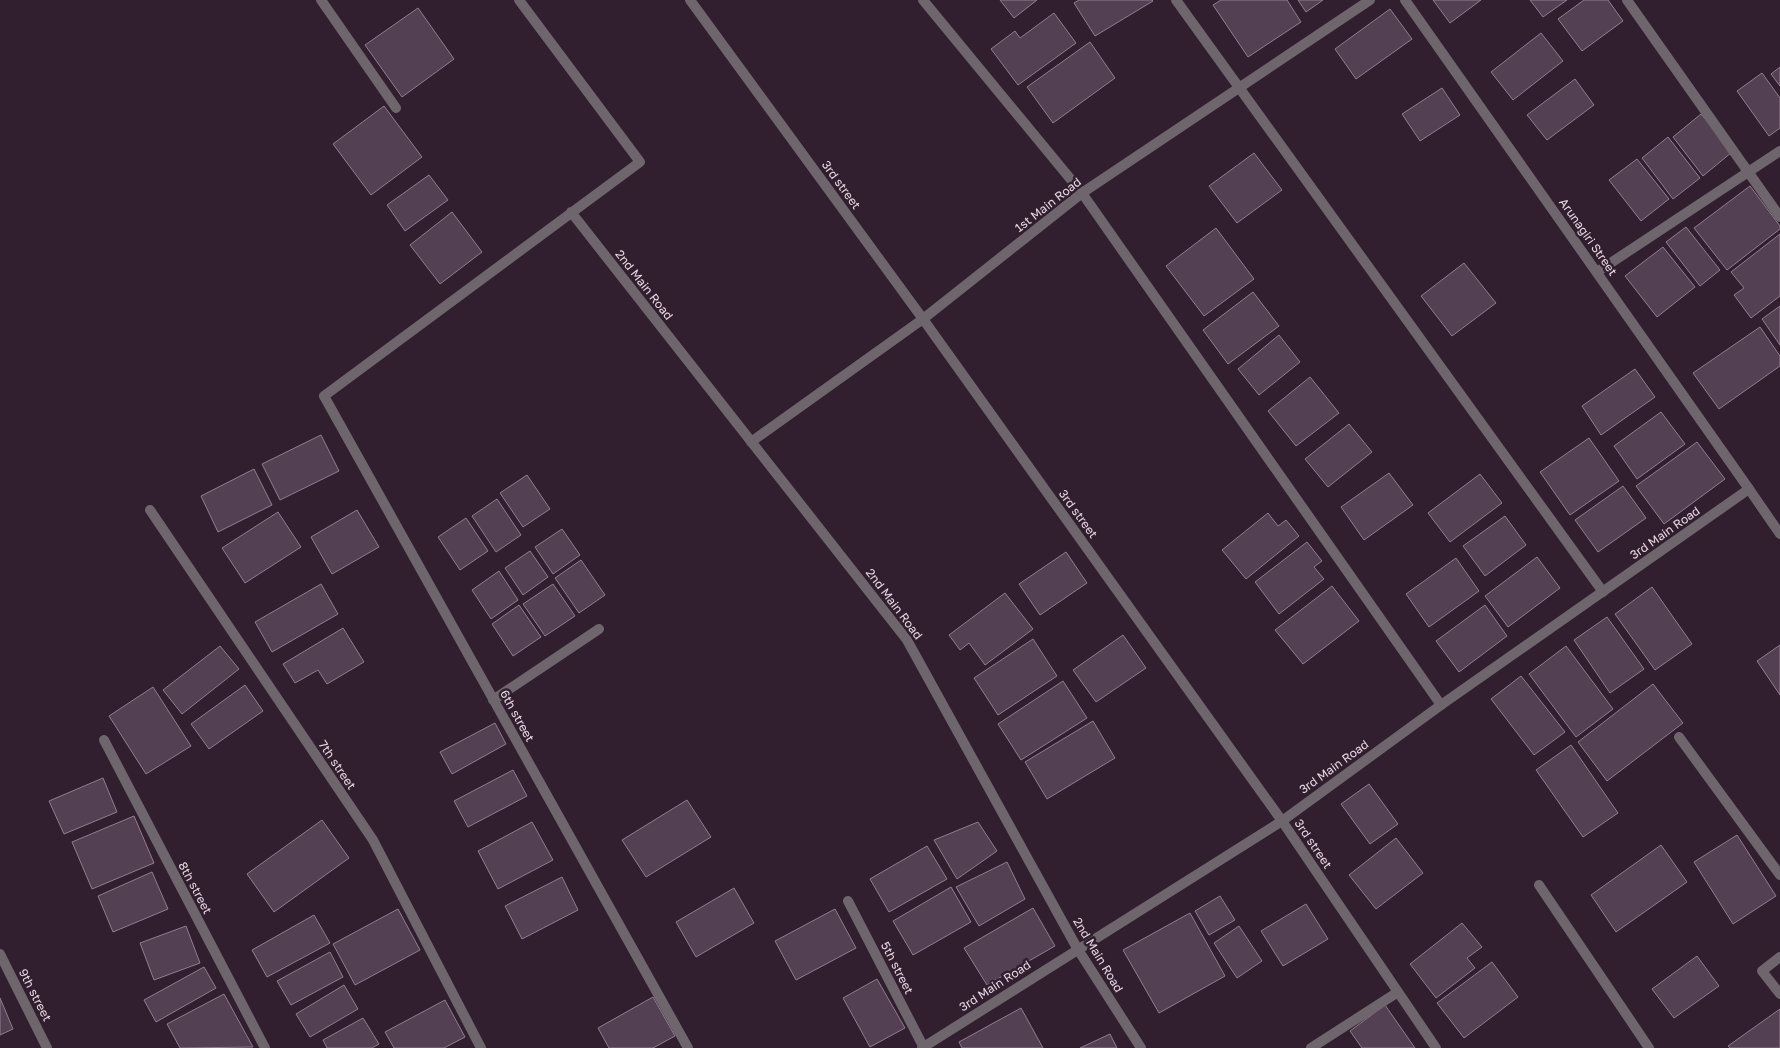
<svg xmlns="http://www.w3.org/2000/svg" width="1780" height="1048" viewBox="0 0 1780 1048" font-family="'Golos Text',sans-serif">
	<rect width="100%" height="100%" fill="#311e2f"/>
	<path fill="#544053" stroke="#937d91" d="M1000 0H1037L1014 18Z
		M1079 0H1152L1153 1 1095 36 1074 3Z
		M1221 0H1287L1301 22 1248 57 1213 5Z
		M1298 0H1323L1306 12Z
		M1433 0H1481L1450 23Z
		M1530 0H1567L1543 17Z
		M1584 0H1608L1623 21 1582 51 1558 19Z
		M418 8 454 59 402 97 365 45Z
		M1390 9 1412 39 1356 79 1335 49Z
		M1054 13 1076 43 1018 85 991 49 1015 31 1020 38Z
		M1541 33 1563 61 1513 100 1491 72Z
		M1090 42 1115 78 1053 123 1027 87Z
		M1780 67V86L1771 74Z
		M1762 73 1780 98V128L1769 136 1737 91Z
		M1575 79 1594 105 1547 140 1527 115Z
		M1442 88 1460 115 1420 141 1402 114Z
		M384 106 422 157 371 195 333 144Z
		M1701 114 1732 152 1703 176 1673 137Z
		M1668 137 1700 178 1673 199 1642 158Z
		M1254 153 1282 190 1237 223 1209 186Z
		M1637 159 1669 199 1641 221 1609 180Z
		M429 175 448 200 405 231 387 205Z
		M1750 186 1780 226V229L1727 270 1694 228Z
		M452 212 482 252 440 284 410 245Z
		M1686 227 1720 270 1700 286 1666 242Z
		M1216 228 1254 279 1204 316 1166 266Z
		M1780 234V296L1751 318 1734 295 1744 288 1731 272Z
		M1663 247 1695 287 1657 317 1625 276Z
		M1464 263 1496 303 1452 336 1421 296Z
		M1253 292 1279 326 1228 364 1203 330Z
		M1780 306V345L1762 319Z
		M1760 327 1780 356V366L1719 409 1693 373Z
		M1279 335 1300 362 1259 395 1238 369Z
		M1635 369 1655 397 1601 435 1582 406Z
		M1310 377 1339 413 1296 446 1268 411Z
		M1661 412 1685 444 1637 479 1614 446Z
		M1349 424 1372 452 1328 487 1305 459Z
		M321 435 339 471 280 500 262 464Z
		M1589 438 1619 481 1570 515 1540 472Z
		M1697 442 1725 479 1664 524 1636 486Z
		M254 469 272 505 218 532 201 496Z
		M1389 473 1413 505 1364 540 1341 507Z
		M1480 474 1502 503 1450 542 1428 513Z
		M527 475 550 509 523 527 500 493Z
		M1623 486 1646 518 1598 552 1575 520Z
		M497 499 521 535 496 552 472 516Z
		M357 510 379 547 332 574 311 537Z
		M278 512 301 547 245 583 222 548Z
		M1268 513 1278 526 1286 520 1299 536 1246 579 1222 550Z
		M1505 516 1526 545 1485 576 1463 546Z
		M466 518 488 551 460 570 438 537Z
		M562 529 580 555 553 574 535 547Z
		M1307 542 1322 561 1314 567 1324 579 1279 614 1255 582Z
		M530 551 548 577 523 595 505 568Z
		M1066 552 1087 583 1040 615 1019 584Z
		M1537 557 1560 588 1508 627 1485 596Z
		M1456 558 1479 591 1429 627 1406 594Z
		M581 560 605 595 579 613 555 578Z
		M499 571 518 600 491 619 472 590Z
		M321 584 338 614 272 652 255 622Z
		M553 584 575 616 545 636 523 604Z
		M1332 586 1359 621 1303 664 1275 630Z
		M1652 587 1692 644 1655 670 1615 614Z
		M1005 593 1033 629 985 665 969 643 960 650 949 635Z
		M519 605 541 637 513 656 492 624Z
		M1485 605 1507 636 1459 672 1436 641Z
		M1607 617 1644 669 1610 693 1574 640Z
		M343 628 364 662 327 684 318 670 295 683 283 664Z
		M1123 635 1146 668 1096 702 1073 670Z
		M1033 639 1057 676 998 715 974 678Z
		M1780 645V695L1757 661Z
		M220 646 239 669 182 714 163 690Z
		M1566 646 1613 709 1576 737 1529 674Z
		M1521 676 1565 732 1534 755 1491 699Z
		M1063 681 1087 718 1021 760 998 724Z
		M1653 684 1683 723 1607 781 1578 742Z
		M245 685 263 711 209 749 191 724Z
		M153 687 191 746 146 774 109 716Z
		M1093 721 1115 758 1047 799 1025 762Z
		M495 723 506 744 452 774 440 752Z
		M1571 745 1618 813 1583 837 1536 770Z
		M513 770 527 796 468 827 454 801Z
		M103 778 117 812 64 834 49 801Z
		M1369 784 1398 824 1370 844 1341 804Z
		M687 800 711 837 646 877 622 840Z
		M134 816 154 863 92 889 72 842Z
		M322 820 349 858 274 912 247 874Z
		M532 822 553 860 498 889 478 851Z
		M978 822 997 851 957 879 934 840Z
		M1737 835 1776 896 1733 924 1694 862Z
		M1396 838 1423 873 1376 909 1349 875Z
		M1661 845 1687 882 1616 932 1591 895Z
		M927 846 947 879 889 912 870 879Z
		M1007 862 1025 899 979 926 956 887Z
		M152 872 168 909 113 932 98 896Z
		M562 877 578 910 522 939 505 906Z
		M951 887 971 922 913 955 893 921Z
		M734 888 754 923 696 957 676 922Z
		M1220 896 1235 920 1209 935 1195 911Z
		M1306 904 1328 939 1283 966 1261 931Z
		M1033 908 1055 946 987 985 964 948Z
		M398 909 420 950 355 985 333 944Z
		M835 909 856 948 796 980 775 941Z
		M1190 913 1225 976 1159 1013 1123 950Z
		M314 915 330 943 267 977 252 950Z
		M1462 923 1482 947 1467 958 1475 968 1436 998 1410 964Z
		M186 926 200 963 154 980 140 943Z
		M1239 926 1262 961 1237 978 1214 943Z
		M330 952 343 977 291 1005 277 981Z
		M1697 956 1719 986 1674 1018 1652 989Z
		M1492 962 1518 997 1464 1038 1437 1003Z
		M204 967 216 988 156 1022 144 1000Z
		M877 979 905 1028 870 1047 843 998Z
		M344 985 358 1009 310 1037 296 1014Z
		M224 994 253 1047 180 1048 167 1024Z
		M653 997 675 1036 653 1048H609L598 1028Z
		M0 998 13 1029 0 1035Z
		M445 1000 465 1037 444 1048H394L385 1032Z
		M1385 1005 1415 1048H1362L1350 1031Z
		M1021 1008 1043 1048H962L959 1042Z
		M1780 1009V1048H1730L1728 1046Z
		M363 1018 379 1044 372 1048H327L323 1040Z
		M1110 1034 1117 1048H1080Z"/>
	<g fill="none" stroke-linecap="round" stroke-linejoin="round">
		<path stroke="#6e656d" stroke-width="10" d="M321 0 396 108
			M519 0 640 162 324 396 688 1048
			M690 0 923 319 1282 821 1436 1048
			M923 0 1082 193 1441 705
			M1176 0 1603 592
			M1405 0 1749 489
			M1627 0 1780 217
			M571 212 907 640 1077 948 1141 1048
			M1597 272 1780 151
			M751 442 923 319 1082 193 1370 0
			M150 510 373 840 481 1048
			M493 700 599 629
			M1679 737 1780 875
			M104 740 265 1048
			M1539 885 1649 1048
			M848 901 924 1048
			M0 954 47 1048
			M1780 957 1762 971 1780 994
			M1311 1048 1398 992"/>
		<path stroke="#6e656d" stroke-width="10" d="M922 1048 1282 821 1441 705 1749 489 1780 534"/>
	</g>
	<g text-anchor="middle" stroke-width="5" stroke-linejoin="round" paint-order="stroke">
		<g font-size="12" fill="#e7dae5" stroke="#311e2f">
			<text transform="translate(841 185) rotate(54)" y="4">3rd street</text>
			<text transform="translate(1048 205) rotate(-38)" y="4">1st Main Road</text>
			<text transform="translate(1588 237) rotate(55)" y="4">Arunagiri Street</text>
			<text transform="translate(644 285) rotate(52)" y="4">2nd Main Road</text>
			<text transform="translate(1078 514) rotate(54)" y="4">3rd street</text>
			<text transform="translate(1665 533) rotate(-35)" y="4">3rd Main Road</text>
			<text transform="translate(894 604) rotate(53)" y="4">2nd Main Road</text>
			<text transform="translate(517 716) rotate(61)" y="4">6th street</text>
			<text transform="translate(337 765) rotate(56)" y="4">7th street</text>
			<text transform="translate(1334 767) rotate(-36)" y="4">3rd Main Road</text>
			<text transform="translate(1313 844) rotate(56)" y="4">3rd street</text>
			<text transform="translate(195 888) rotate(62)" y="4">8th street</text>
			<text transform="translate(1098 955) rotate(59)" y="4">2nd Main Road</text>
			<text transform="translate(897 968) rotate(63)" y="4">5th street</text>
			<text transform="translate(995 986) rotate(-33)" y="4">3rd Main Road</text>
			<text transform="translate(35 995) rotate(63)" y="4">9th street</text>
		</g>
	</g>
</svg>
